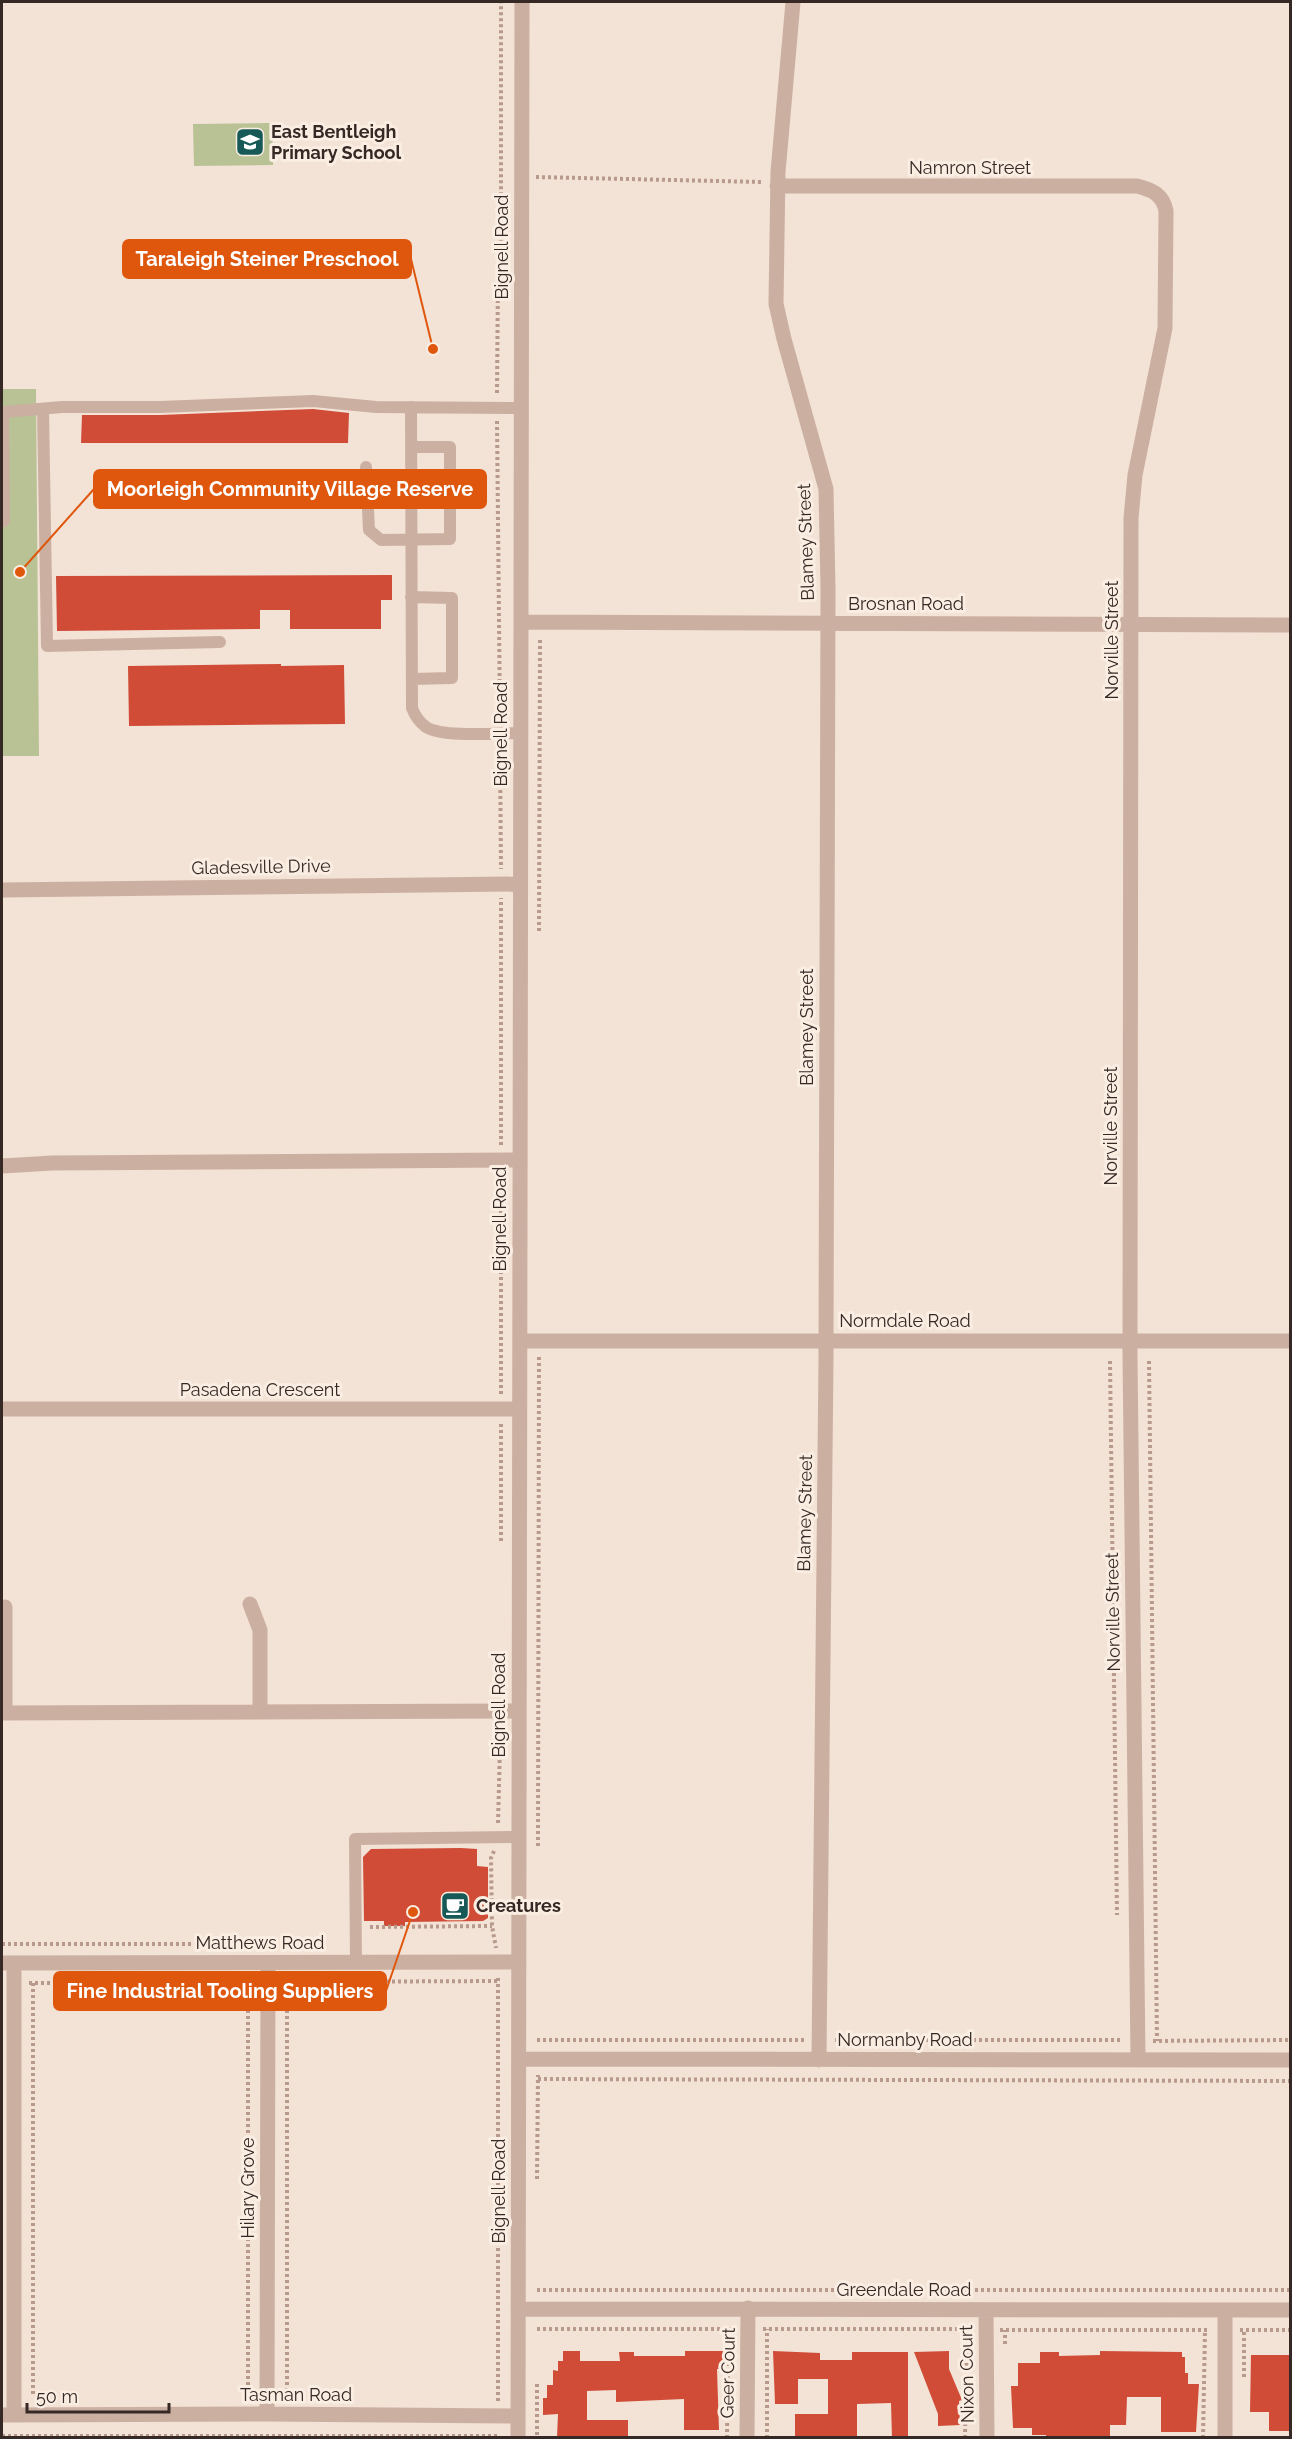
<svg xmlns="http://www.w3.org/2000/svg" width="1292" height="2439" viewBox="0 0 1292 2439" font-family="Raleway,sans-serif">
	<rect width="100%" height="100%" fill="#f3e2d6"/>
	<path fill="#b8c295" d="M272 123 273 165 194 166 193 124Z
		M2 389H36L39 756H2Z"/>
	<path fill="#d04c37" d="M313 409 349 413 348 443H81L82 415H160Z
		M392 575V600H381V629H290V610H260V629L57 631 56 576Z
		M281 664V666L344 665 345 724 129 726 128 666Z
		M461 1848 477 1849V1866L488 1867V1918L483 1921 405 1922V1926H384V1921H364L363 1857 371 1849Z
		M563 2351H580V2361H620L619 2352H634V2356H685V2351H723V2369H717L719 2430H684V2399L616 2402V2390L587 2391V2420H628V2436L557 2438 558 2414 543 2415V2398H547V2385H553V2370L558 2371V2361H563Z
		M773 2351 820 2353V2360H852V2352H908V2438H892L891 2403 857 2404V2438H795V2414H828V2379H798V2404H775Z
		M949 2351V2369L962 2400 959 2401 960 2425 938 2426V2414L914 2352Z
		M1100 2351 1182 2352V2357H1185V2373H1188V2384H1199L1196 2432H1161V2397H1127L1126 2425H1110V2438H1046V2435H1032V2428H1013L1011 2386H1018V2363H1040V2352H1059V2356L1100 2355Z
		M1251 2355H1290V2431H1269V2412H1250Z"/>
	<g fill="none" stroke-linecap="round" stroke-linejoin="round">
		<path stroke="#b79a8c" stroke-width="4" stroke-dasharray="3 3" stroke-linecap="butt" d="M536 177 762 182
			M497 393 498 274 501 251V2
			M497 421 500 719
			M500 748 501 869
			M539 931 540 638
			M501 1145V898
			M1110 1361 1117 1915
			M1149 1361 1157 2041
			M501 1394V1174
			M501 1541V1423
			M498 1823 500 1747
			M538 1846 539 1355
			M494 1851 491 1858 492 1926 496 1948
			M370 1927 492 1926
			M2 1944H217
			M284 1982 499 1981
			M29 1983 253 1982
			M33 1983V2397
			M537 2040H804
			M835 2040H1122
			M1153 2041 1290 2040
			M538 2079 1290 2081
			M537 2179 538 2075
			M537 2290H1290
			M537 2329H732
			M763 2329H972
			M1000 2330H1209
			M1240 2330H1290
			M1005 2344V2330
			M1244 2377V2330
			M537 2384V2438
			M248 2397V1982
			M287 2397V1982
			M498 2401V1976
			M2 2436H498
			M727 2438 728 2329
			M767 2438V2329
			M965 2438 967 2330
			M1203 2438 1205 2330"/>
		<path stroke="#cbb0a1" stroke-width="12" d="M411 407 412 708C415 716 419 722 426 727 443 738 499 733 521 733
			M43 409 47 646 220 642
			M366 467 369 530 381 540 450 539V447H411
			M4 521 3 412 62 407H160L313 401 376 407 522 408
			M411 597 452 598V678L412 679
			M356 1962 355 1839 518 1837"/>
		<path stroke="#cbb0a1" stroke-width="15" d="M793 2 778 172 776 304 784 339 826 489 828 589 826 1358 819 2060
			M777 186H1137C1153 190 1163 195 1166 211L1165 328 1135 475 1131 518 1130 1355 1138 2060
			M521 622 1290 625
			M2 890 520 884
			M2 1166 52 1163 520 1160
			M520 1341H1290
			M2 1409H519
			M250 1604 260 1630V1712
			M5 1607V1713
			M2 1713 518 1711
			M2 1963 519 1962
			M519 2059 1290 2060
			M518 2309 1290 2310
			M986 2310 987 2438
			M1225 2310V2438
			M267 2414 268 1963
			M2 2415 267 2414 517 2416
			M14 2415V1963
			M518 2438 522 2
			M747 2438 748 2308"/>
	</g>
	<defs>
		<g id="school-square" transform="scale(1.5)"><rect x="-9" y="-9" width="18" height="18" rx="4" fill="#175957" stroke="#faede2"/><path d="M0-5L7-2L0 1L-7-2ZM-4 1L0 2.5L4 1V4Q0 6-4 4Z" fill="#fff"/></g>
		<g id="cafe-square" transform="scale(1.5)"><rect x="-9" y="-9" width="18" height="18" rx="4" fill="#175957" stroke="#faede2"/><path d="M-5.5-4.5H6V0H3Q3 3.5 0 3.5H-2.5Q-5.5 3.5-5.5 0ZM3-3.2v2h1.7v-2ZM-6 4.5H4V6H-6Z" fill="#fff"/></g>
	</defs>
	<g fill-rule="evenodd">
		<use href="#school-square" x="250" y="142"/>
		<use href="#cafe-square" x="455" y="1906"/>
	</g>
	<g text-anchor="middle" stroke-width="6" stroke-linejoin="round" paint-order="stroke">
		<g font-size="18" font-weight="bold" fill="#352825" stroke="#faede2" text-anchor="start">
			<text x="271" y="138">East Bentleigh<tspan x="271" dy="21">Primary School</tspan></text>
			<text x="476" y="1912">Creatures</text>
		</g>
		<g font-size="18" fill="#352825" stroke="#faede2">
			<text x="970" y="174">Namron Street</text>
			<text transform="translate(502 247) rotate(-90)" y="6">Bignell Road</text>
			<text transform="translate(806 542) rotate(-92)" y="6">Blamey Street</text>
			<text x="906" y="610">Brosnan Road</text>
			<text transform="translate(1112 640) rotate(-90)" y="6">Norville Street</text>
			<text transform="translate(501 734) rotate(-90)" y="6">Bignell Road</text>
			<text transform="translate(261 867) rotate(-1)" y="6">Gladesville Drive</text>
			<text transform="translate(807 1027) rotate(-90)" y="6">Blamey Street</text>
			<text transform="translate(1111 1126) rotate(-90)" y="6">Norville Street</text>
			<text transform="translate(500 1219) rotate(-90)" y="6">Bignell Road</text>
			<text x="905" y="1327">Normdale Road</text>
			<text x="260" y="1396">Pasadena Crescent</text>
			<text transform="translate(805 1513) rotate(-89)" y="6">Blamey Street</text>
			<text transform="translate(1113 1612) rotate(-91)" y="6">Norville Street</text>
			<text transform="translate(499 1705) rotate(-90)" y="6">Bignell Road</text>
			<text x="260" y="1949">Matthews Road</text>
			<text x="905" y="2046">Normanby Road</text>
			<text transform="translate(248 2188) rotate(-90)" y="6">Hilary Grove</text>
			<text transform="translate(499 2191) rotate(-90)" y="6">Bignell Road</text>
			<text x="904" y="2296">Greendale Road</text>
			<text transform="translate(728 2373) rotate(-89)" y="6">Geer Court</text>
			<text transform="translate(967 2374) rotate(-91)" y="6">Nixon Court</text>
			<text x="296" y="2401">Tasman Road</text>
		</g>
	</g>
	<path fill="none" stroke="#df570d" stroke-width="2" d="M433 349L411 259M20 572L94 489M413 1912L386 1991"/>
	<g fill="#df570d" stroke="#faede2" stroke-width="2">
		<circle cx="433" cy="349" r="6"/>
		<circle cx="20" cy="572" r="6"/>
		<circle cx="413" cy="1912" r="6"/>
	</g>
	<g fill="#df570d" stroke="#df570d" stroke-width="2">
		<rect x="123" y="240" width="288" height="38" rx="6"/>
		<rect x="94" y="470" width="392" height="38" rx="6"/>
		<rect x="54" y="1972" width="332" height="38" rx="6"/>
	</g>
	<g font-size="20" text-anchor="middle" font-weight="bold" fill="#fff">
		<text x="267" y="266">Taraleigh Steiner Preschool</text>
		<text x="290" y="496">Moorleigh Community Village Reserve</text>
		<text x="220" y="1998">Fine Industrial Tooling Suppliers</text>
	</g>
	<rect width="1292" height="2439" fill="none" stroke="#352825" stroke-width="6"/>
	<path d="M27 2403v9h142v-9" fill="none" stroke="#352825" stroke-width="3"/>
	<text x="36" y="2403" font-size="18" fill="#352825" stroke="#faede2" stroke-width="4.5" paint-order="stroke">50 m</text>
</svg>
